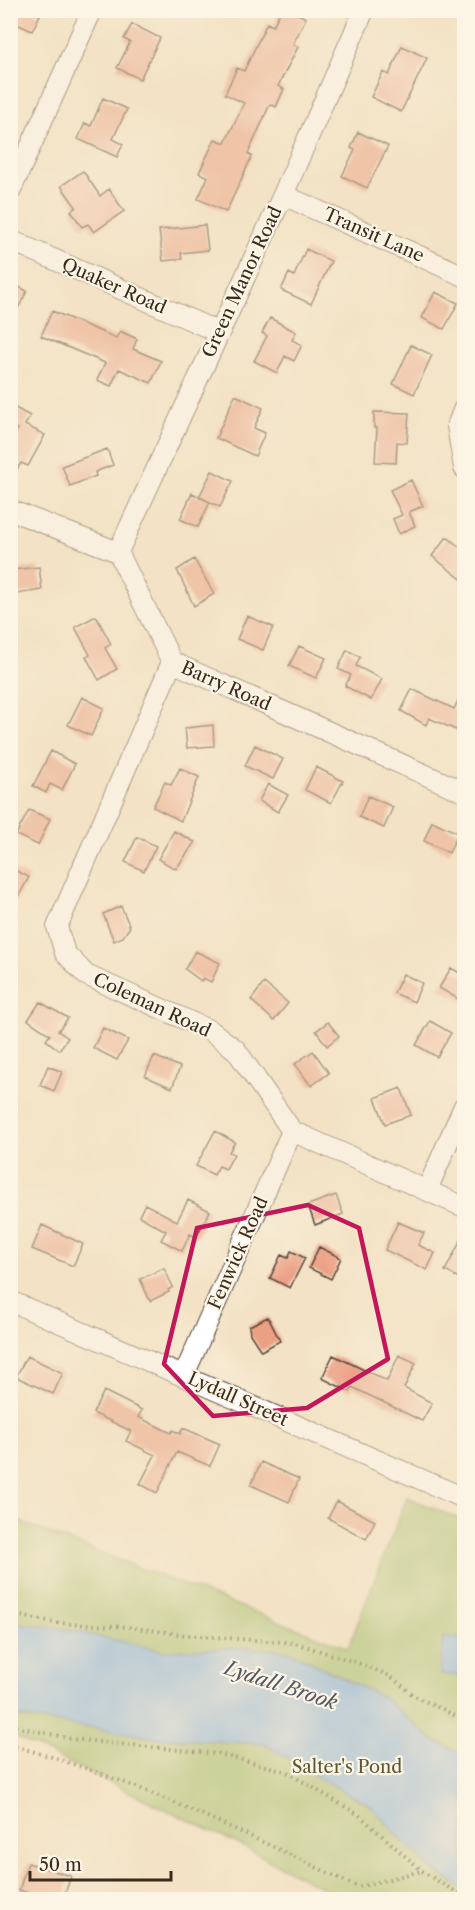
<svg xmlns="http://www.w3.org/2000/svg" width="475" height="1910" viewBox="0 0 475 1910" font-family="'Libre Caslon Text',serif">
	<rect width="100%" height="100%" fill="#fcf5e5"/>
	<filter id="ink" filterUnits="userSpaceOnUse"><feTurbulence type="fractalNoise" baseFrequency=".0167" numOctaves="2"/><feDisplacementMap in="SourceGraphic" scale="12" xChannelSelector="R" yChannelSelector="G"/><feConvolveMatrix kernelMatrix="1 2 1 2 8 2 1 2 1" color-interpolation-filters="sRGB"/></filter>
	<filter id="wash" filterUnits="userSpaceOnUse"><feTurbulence type="fractalNoise" baseFrequency=".008" numOctaves="4" result="noise"/><feDisplacementMap in="SourceGraphic" scale="24" xChannelSelector="R" yChannelSelector="G"/><feGaussianBlur stdDeviation="1.35" result="paint"/><feColorMatrix in="noise" values="0 0 0 0 0 0 0 0 0 0 0 0 0 0 0 0 0 1.4 0 .05"/><feComposite in="paint" operator="in"/></filter>
	<g filter="url(#wash)">
		<rect width="100%" height="100%" fill="#f3e2c5"/>
		<path fill="#9ebf68" stroke="#6c7443" stroke-width="1.5" d="M407 1497 464 1521V1899H343L242 1846 11 1735 10 1518 348 1648Z"/>
		<path fill="#79b1e8" stroke="#5a6e83" stroke-width="1.5" d="M11 1622 65 1629 164 1651 243 1647 289 1651 384 1698 433 1740 464 1754V1890L435 1871 398 1836 370 1805 317 1777 266 1744 158 1738 11 1716Z
			M443 1637 464 1639V1676L440 1674Z"/>
		<g id="blocks">
			<path fill="#eb9f83" d="M10 10H31L40 15 32 31 10 21Z
				M281 10H290L306 18 293 44 298 47 278 86 284 89 276 107 270 104 248 154 252 156 226 212 198 199 208 177 199 173 215 139 225 143 244 103 225 94 237 68 244 71 267 23 273 26Z
				M132 24 160 38 140 79 117 68 130 42 124 39Z
				M402 46 427 58 401 112 371 97 383 72 389 75Z
				M103 98 127 109 113 139 123 144 117 157 78 139 85 123 91 126Z
				M358 132 388 146 367 188 342 176 355 150 351 148Z
				M83 171 100 196 109 189 124 211 94 232 88 224 82 227 71 211 76 207 61 186Z
				M205 225 208 250 181 253 182 259 163 261 159 230Z
				M306 249 331 261 311 304 281 290 289 273 294 276Z
				M10 282 27 291 10 324Z
				M435 292 458 303 444 329 422 318Z
				M52 311 116 338 120 331 137 339 133 349 161 361 151 383 119 369 111 386 97 380 105 363 41 336Z
				M270 318 296 332 292 340 302 345 294 361 285 356 277 373 254 361 267 336 262 333Z
				M411 345 432 355 414 394 393 384Z
				M235 395 263 408 254 428 265 433 255 456 216 438Z
				M10 405 30 416 25 425 45 435 28 466 21 463 10 480V443L18 429 10 425Z
				M374 412 409 413 407 443 397 442 396 463 375 462 377 428H374Z
				M107 449 113 465 95 472 96 476 70 486 62 466Z
				M212 471 233 481 220 507 199 497Z
				M411 480 423 506 409 512 415 526 399 534 393 519 402 515 390 490Z
				M192 493 210 502 198 527 180 519Z
				M447 537 465 551V582L432 556Z
				M194 559 214 594 194 606 177 570Z
				M39 567 42 590 16 594 12 570Z
				M96 616 111 644 105 648 117 669 99 680 86 657 90 655 75 627Z
				M247 616 273 627 263 650 237 639Z
				M299 646 326 658 316 678 289 666Z
				M347 650 360 657 356 666 382 679 371 700 345 686 351 675 338 669Z
				M465 686V734L429 718 426 725 401 711 412 689 454 709Z
				M82 697 104 708 91 736 68 725Z
				M213 725 214 746 187 748 185 728Z
				M255 745 283 759 273 779 245 766Z
				M51 751 75 764 62 790 50 784 46 793 33 786Z
				M316 767 343 781 331 803 305 790Z
				M180 768 199 777 181 821 153 807 165 782 171 785Z
				M268 784 288 795 278 812 259 801Z
				M368 796 393 807 384 828 359 817Z
				M29 810 50 819 38 845 16 835Z
				M432 821 458 833 449 853 424 841Z
				M174 831 195 842 176 869 158 859Z
				M137 837 156 846 144 871 125 862Z
				M10 868 29 877 10 912Z
				M121 906 130 927 123 937 114 941 103 914Z
				M195 951 220 963 211 982 203 978 201 981 185 969Z
				M451 968 465 976V1003L439 988Z
				M403 974 422 983 414 1002 394 993Z
				M264 983 288 1003 274 1021 251 1000Z
				M40 1002 68 1018 58 1031 68 1038 59 1050 46 1040 50 1035 28 1020Z
				M430 1021 451 1033 437 1057 416 1045Z
				M328 1022 339 1036 327 1046 316 1031Z
				M103 1028 128 1040 117 1060 93 1048Z
				M313 1051 329 1073 311 1086 295 1064Z
				M154 1056 180 1067 172 1088 145 1076Z
				M48 1066 62 1072 54 1091 40 1085Z
				M401 1088 411 1115 385 1124 375 1098Z
				M215 1131 235 1142 229 1152 234 1154 226 1169 219 1166 214 1175 196 1166Z
				M336 1195 343 1214 315 1225 308 1205Z
				M188 1200 210 1211 196 1237 190 1234 182 1251 161 1240 166 1231 139 1216 145 1204 177 1221Z
				M398 1222 424 1233 418 1245 435 1253 427 1270 385 1250Z
				M42 1225 83 1244 73 1266 32 1249Z
				M465 1232V1281L445 1271Z
				M319 1247 341 1258 331 1279 309 1268Z
				M291 1251 305 1258 290 1288 270 1278 281 1255 288 1258Z
				M164 1268 173 1287 168 1290 169 1292 150 1301 140 1279Z
				M268 1317 280 1341 261 1351 250 1334 249 1326Z
				M333 1355 387 1381 399 1355 416 1363 404 1388 432 1403 422 1421 352 1387 350 1392 322 1378Z
				M27 1356 63 1373 53 1394 16 1377Z
				M104 1391 142 1410 138 1417 171 1433 173 1430 180 1434 183 1428 220 1444 210 1466 177 1452 157 1493 140 1484 155 1455 126 1441 131 1431 93 1413Z
				M261 1462 299 1479 289 1502 251 1485Z
				M337 1501 375 1521 366 1539 328 1518Z
				M28 1863 71 1876 63 1899H47L19 1890Z"/>
		</g>
	</g>
	<g filter="url(#ink)">
		<use href="#blocks" fill-opacity="0" stroke="#574637" stroke-width="1.5"/>
		<g fill="none" stroke-linecap="round" stroke-linejoin="round">
			<g stroke="#574637" stroke-width="22">
				<path id="minor" d="M10 192 92 10
					M283 195 464 276
					M10 240 218 332
					M464 408 457 426 464 468
					M10 510 118 552 172 662 464 792
					M118 552 283 195 364 10
					M172 662 57 927 65 953 86 975 211 1031 236 1050 292 1131 464 1207
					M427 1190 464 1106
					M10 1301 464 1498
					M184 1375 292 1131"/>
			</g>
			<path stroke="#574637" stroke-width="4" stroke-dasharray="1.5 4.5" stroke-linecap="butt" d="M10 1614 57 1623 129 1627 186 1635 295 1643 361 1664 390 1676 413 1695 464 1720
				M10 1725 72 1739 219 1754 285 1771 359 1815 422 1871 464 1897
				M10 1745C133 1778 244 1833 358 1887L421 1871"/>
			<use href="#minor" stroke="#fff" stroke-width="20"/>
		</g>
	</g>
	<path d="M0 0H475V1910H0ZM308 1205 359 1228 388 1359 307 1408 213 1416 164 1364 197 1228Z" fill="#f3e2c5" fill-opacity=".55" fill-rule="evenodd"/>
	<path fill="none" stroke="#c2185b" stroke-width="4.5" stroke-linejoin="round" d="M308 1205 359 1228 388 1359 307 1408 213 1416 164 1364 197 1228Z"/>
	<g text-anchor="middle" stroke-width="4.5" stroke-linejoin="round" paint-order="stroke">
		<g font-size="18" fill="#3b2a1e" stroke="#fcf5e5">
			<text transform="translate(374 235) rotate(24)" y="6">Transit Lane</text>
			<text transform="translate(242 282) rotate(-65)" y="6">Green Manor Road</text>
			<text transform="translate(114 286) rotate(24)" y="6">Quaker Road</text>
			<text transform="translate(226 686) rotate(24)" y="6">Barry Road</text>
			<text transform="translate(152 1005) rotate(25)" y="6">Coleman Road</text>
			<text transform="translate(238 1253) rotate(-66)" y="6">Fenwick Road</text>
			<text transform="translate(238 1399) rotate(24)" y="6">Lydall Street</text>
		</g>
		<g font-size="18" fill="#595734" stroke="#fcf5e5">
			<text x="347" y="1773">Salter's Pond</text>
		</g>
		<g font-size="20" font-style="italic" fill="#515965" stroke="#fcf5e5">
			<text transform="translate(281 1685) rotate(18)" y="7">Lydall Brook</text>
		</g>
	</g>
	<rect width="475" height="1910" fill="none" stroke="#fcf5e5" stroke-width="36"/>
	<path d="M30 1871v9h141v-9" fill="none" stroke="#3b2a1e" stroke-width="3"/>
	<text x="39" y="1871" font-size="18" fill="#3b2a1e" stroke="#fcf5e5" stroke-width="4.5" paint-order="stroke">50 m</text>
</svg>
